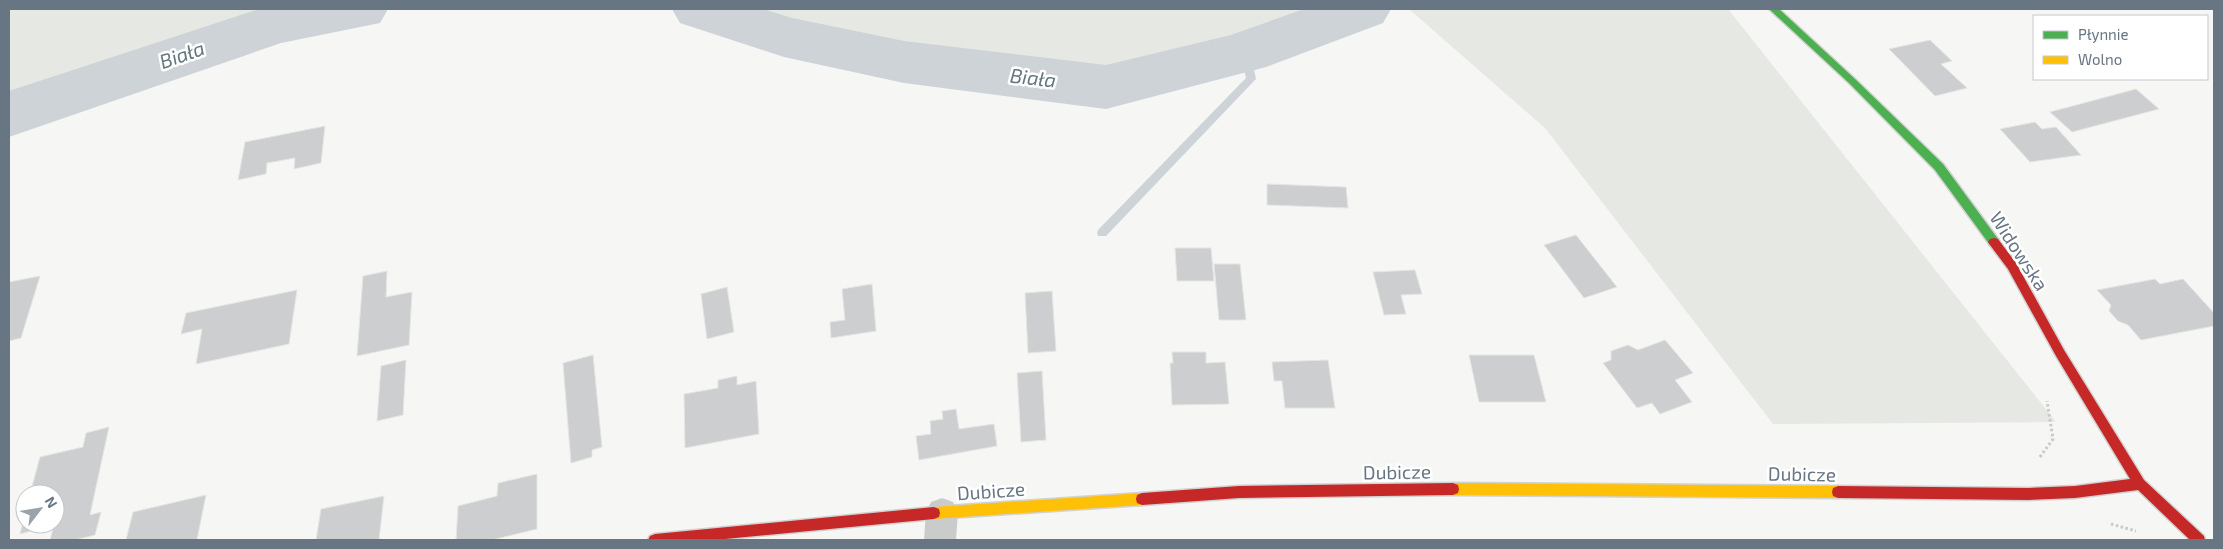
<svg xmlns="http://www.w3.org/2000/svg" width="2223" height="549" viewBox="0 0 2223 549" font-family="'Exo 2',sans-serif">
	<rect width="100%" height="100%" fill="#f6f6f5"/>
	<path fill="#e6e8e3" d="M9 9H359L272 25 9 114Z
		M701 9H1362L1245 52 1106 87 904 62 784 37Z
		M1409 9H1728L2056 422 1773 424 1545 128Z"/>
	<g fill="none" stroke-linecap="round" stroke-linejoin="round">
		<path fill="#cdd3d6" fill-rule="evenodd" d="M1245 49 1250 52 1256 79 1254 81 1106 236H1098L1097 233 1098 230 1246 78 1240 52Z"/>
		<path fill="#cdd3d6" fill-rule="evenodd" d="M259 9H388L380 23 281 43 9 137V91Z
			M672 9H763L792 18 904 41 1106 65 1231 35 1304 9H1391L1383 23 1266 67 1106 109 904 83 784 57 680 23Z"/>
	</g>
	<path fill="#cdcecf" stroke="#e5e5e4" d="M1930 40 1952 61 1941 64 1967 88 1935 96 1889 49Z
		M2136 89 2159 109 2072 132 2050 112Z
		M2035 122 2042 129 2056 127 2081 155 2030 162 2000 129Z
		M325 126 321 163 294 169 295 158 267 163 266 174 238 180 245 142Z
		M1267 184 1346 187 1348 208 1267 205Z
		M1576 235 1617 287 1584 298 1544 245Z
		M1175 248H1211L1214 281H1177Z
		M1214 264H1240L1246 320H1219Z
		M1415 270 1422 294 1401 295 1406 314 1384 315 1373 272Z
		M387 271 386 297 412 292 409 345 357 356 363 276Z
		M40 276 21 338 9 341V282Z
		M2155 279 2160 284 2183 279 2214 313V326L2141 340 2128 325 2118 321 2109 311 2111 305 2097 290Z
		M872 284 876 331 831 338 830 322 845 320 842 289Z
		M727 287 734 332 707 339 701 294Z
		M297 290 289 344 196 364 202 329 181 334 186 313Z
		M1052 291 1056 351 1028 353 1025 293Z
		M1665 340 1693 373 1675 380 1692 402 1660 414 1652 403 1637 408 1603 363 1611 360V351L1628 345 1638 350Z
		M1172 352H1206V363L1225 362 1229 404 1172 405 1170 363H1173Z
		M593 355 602 447 592 450V457L571 463 563 363Z
		M1469 355H1534L1546 402H1479Z
		M406 360 403 415 377 421 381 366Z
		M1328 360 1335 408H1285L1282 381H1274L1272 362Z
		M1042 371 1046 440 1021 442 1017 373Z
		M737 376V385L756 381 759 434 685 448 684 394 718 388V380Z
		M956 409 959 429 994 424 997 446 919 460 916 436 931 434 930 421 943 419 942 411Z
		M109 427 90 515 101 512 95 535 75 540H50L54 525 20 534 25 514V524H55V494H30L40 457 83 447 86 433Z
		M537 474V529L492 540H456L458 506 497 496 498 483Z
		M206 495 197 540H126L133 512Z
		M384 496 379 540H316L321 509Z"/>
	<g fill="none" stroke-linecap="round" stroke-linejoin="round">
		<g stroke="#d2d2d3" stroke-width="3">
			<path id="fast" d="M1769 9H1779L1855 79 1943 164 1998 239 2000 242 1998 245H1990L1935 170 1849 83Z"/>
		</g>
		<g stroke="#d2d2d3" stroke-width="3">
			<path id="slow" d="M1453 483 1838 486 1843 488 1844 492 1843 496 1838 498 1453 495 1448 493 1447 489 1448 485Z
				M1142 493 1147 495 1148 499 1147 503 1142 505 934 519 929 517 928 513 929 509 934 507Z"/>
		</g>
		<g stroke="#d2d2d3" stroke-width="3">
			<path id="jam" d="M1994 238 1998 239 2016 263 2064 350 2144 480 2204 536 2205 540H2190L2138 490 2075 498 2028 500 1838 498 1833 496 1832 492 1833 488 1838 486 2028 488 2075 486 2130 479 2056 356 2008 269 1990 245 1988 242 1990 239Z
				M1453 483 1458 485 1459 489 1458 493 1453 495 1239 498 1142 505 1137 503 1136 499 1137 495 1142 493 1239 486Z
				M934 507 939 509 940 513 939 517 934 519 715 540H648L650 536 655 534Z"/>
		</g>
		<path stroke="#c8c9ca" stroke-width="3" stroke-dasharray="2.5 2.5" stroke-linecap="butt" d="M2040 457 2053 439 2047 401
			M2111 524 2136 531"/>
		<path fill="#cacccc" fill-rule="evenodd" d="M942 498 953 502 958 512 956 540H924L926 512 931 502Z"/>
		<use href="#fast" fill="#4caf50" fill-rule="evenodd"/>
		<use href="#slow" fill="#ffc107" fill-rule="evenodd"/>
		<use href="#jam" fill="#c62828" fill-rule="evenodd"/>
	</g>
	<g text-anchor="middle" stroke-width="5" stroke-linejoin="round" paint-order="stroke">
		<g font-size="19" fill="#687683" stroke="#fff">
			<text transform="translate(2019 251) rotate(57)" y="7">Widowska</text>
			<text transform="translate(1397 472) rotate(-1)" y="7">Dubicze</text>
			<text transform="translate(1802 474) rotate(1)" y="7">Dubicze</text>
			<text transform="translate(991 491) rotate(-4)" y="7">Dubicze</text>
		</g>
		<g font-size="20" font-style="italic" fill="#63777f" stroke="#fff">
			<text transform="translate(182 55) rotate(-19)" y="7">Biała</text>
			<text transform="translate(1033 78) rotate(7)" y="7">Biała</text>
		</g>
	</g>
	<rect width="2223" height="549" fill="none" stroke="#687683" stroke-width="20"/>
	<rect x="2033" y="15" width="175" height="65" fill="#ffffff" stroke="#c3c8cd"/>
	<rect x="2043" y="31" width="25" height="8" fill="#4caf50" stroke="#c3c8cd"/>
	<text x="2078" y="40" font-size="15" fill="#687683">Płynnie</text>
	<rect x="2043" y="56" width="25" height="8" fill="#ffc107" stroke="#c3c8cd"/>
	<text x="2078" y="65" font-size="15" fill="#687683">Wolno</text>
	<g transform="translate(40 509) rotate(59)"><circle r="24" fill="#ffffff" stroke="#c3c8cd"/>
	<path d="M0-4L9 19L0 12L-9 19Z" fill="#9aa3ab"/>
	<text y="-8" font-size="14" font-weight="bold" text-anchor="middle" fill="#687683">N</text>
	</g>
</svg>
